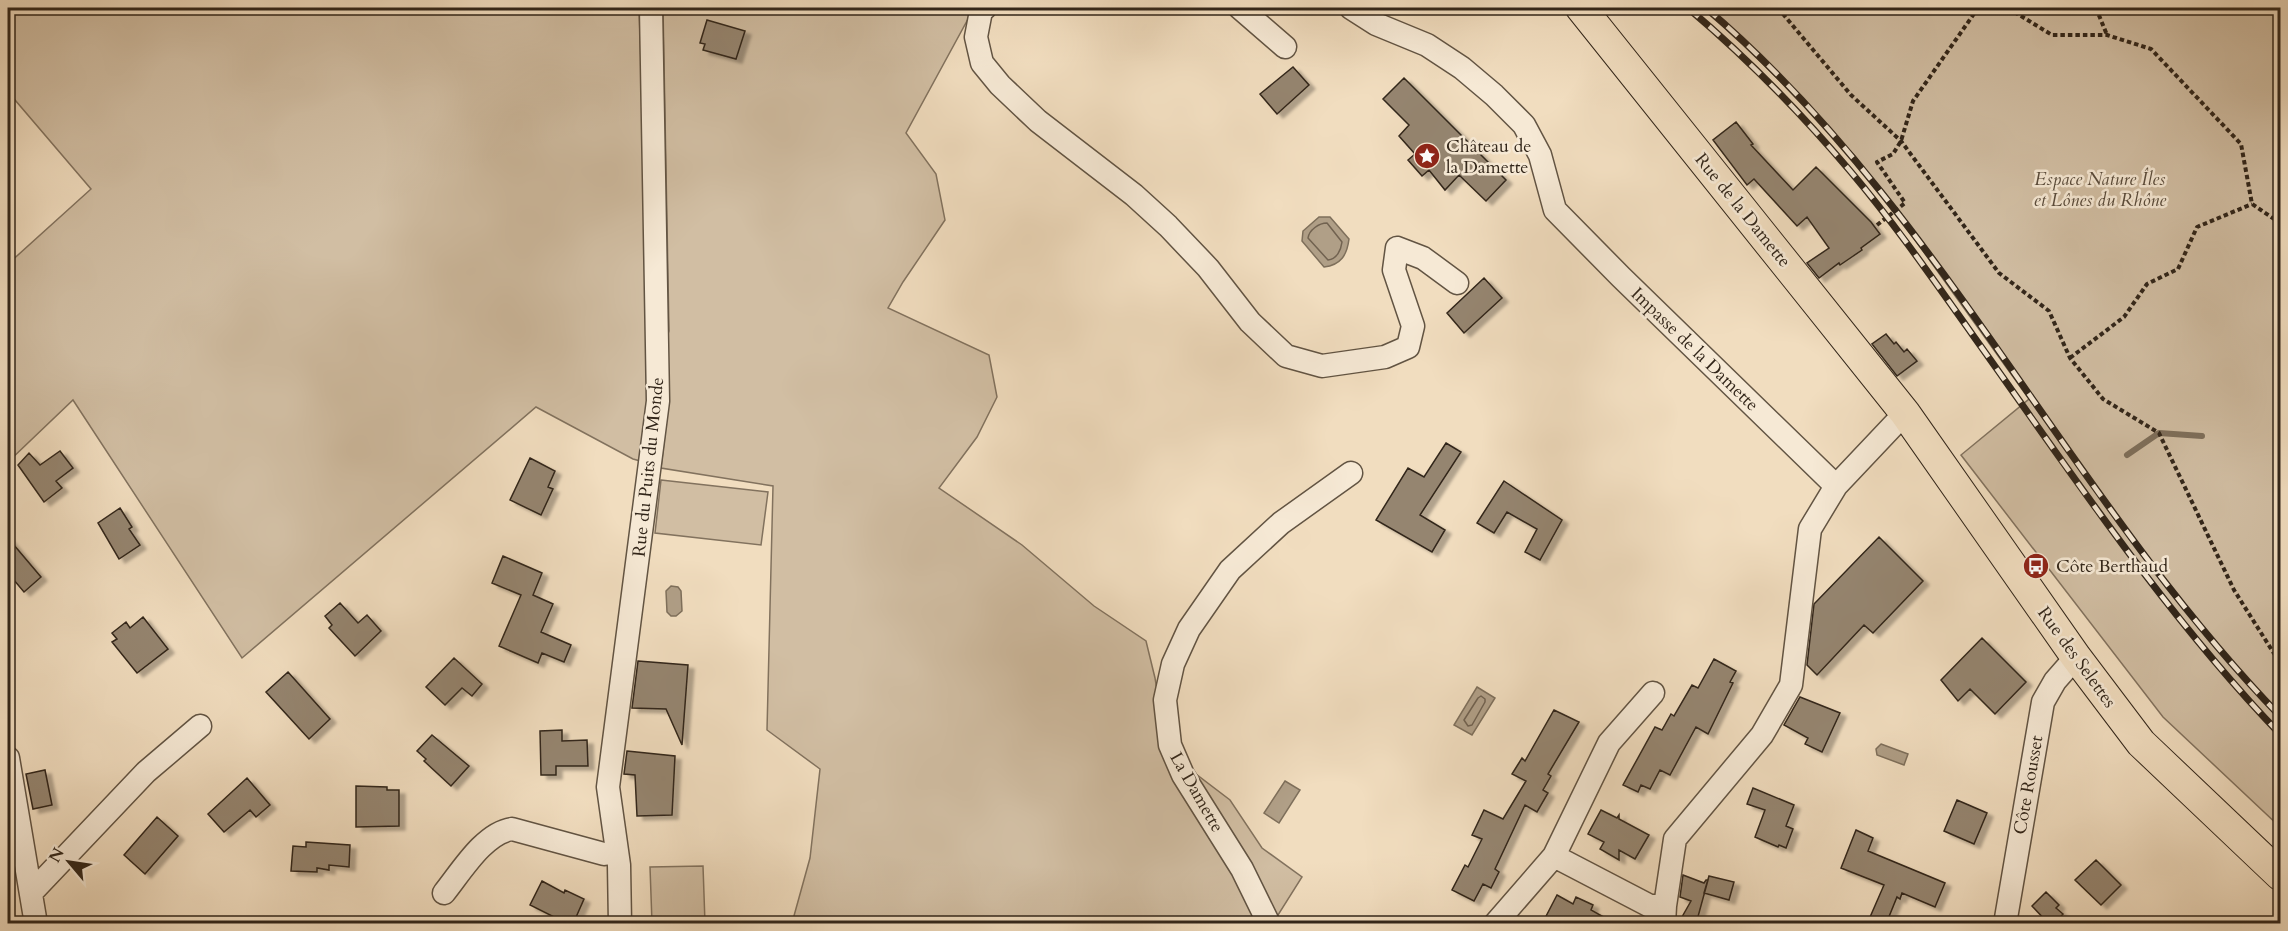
<svg xmlns="http://www.w3.org/2000/svg" width="2288" height="931" viewBox="0 0 2288 931" font-family="Cardo,serif">
	<defs>
		<filter id="shadow"><feDropShadow dx="6" dy="4" stdDeviation="1.5" flood-color="#0004"/></filter>
	</defs>
	<rect width="100%" height="100%" fill="#f1ddbf"/>
	<filter id="stains"><feTurbulence type="fractalNoise" baseFrequency=".00333" numOctaves="4"/><feColorMatrix values="0 0 0 0 .2 0 0 0 0 .09 0 0 0 0 .02 0 0 0 .5 -.17"/></filter>
	<radialGradient id="worn" r=".72"><stop offset=".6" stop-color="#630" stop-opacity="0"/><stop offset="1" stop-color="#630" stop-opacity=".3"/></radialGradient>
	<path fill="#d1bea3" stroke="#82725e" stroke-width="1.5" d="M8 8H639L653 400 644 462 633 459 536 407 242 658 73 400 8 462V264L91 189 15 100 8 98Z
		M663 8H974L906 133 936 174 945 220 903 282 888 308 989 355 997 397 977 437 939 488 1022 545 1094 606 1146 641 1155 678 1167 752 1230 800 1262 848 1302 877 1273 923H792L810 858 820 769 767 730 773 486 661 468 669 399 663 349 669 331Z
		M1707 8H2280V827L2163 717 1961 455 2029 399 1855 156Z
		M661 480 768 492 761 545 655 533Z
		M703 866 705 923H652L650 867Z"/>
	<path fill="#b09f87" stroke="#7e6f5b" stroke-width="1.5" d="M1319 217H1330L1349 239C1347 255 1341 265 1324 267L1302 241 1303 231Z
		M671 586 678 587 681 591 682 611 676 616H671L667 612 666 591Z
		M1477 687 1495 698 1472 735 1454 725Z
		M1881 744 1908 754 1904 765 1877 755 1876 749Z
		M1285 781 1300 790 1279 823 1264 813Z"/>
	<g fill="none" stroke-linecap="round" stroke-linejoin="round">
		<path stroke="#716250" stroke-width="1.5" d="M1327 223 1342 242C1341 250 1337 259 1328 260L1308 238C1309 230 1319 223 1327 223Z
			M1481 696 1485 699V702L1472 725 1468 726 1464 720 1478 698Z"/>
		<path stroke="#7e6f5b" stroke-width="6" d="M2127 455 2159 433 2202 436"/>
	</g>
	<path fill="#958570" stroke="#32261a" stroke-width="1.5" filter="url(#shadow)" d="M707 20 745 31 736 59 703 50 705 44 700 43Z
		M1293 67 1309 85 1277 114 1260 94Z
		M1404 78 1506 180 1486 201 1459 175 1445 190 1429 170 1422 176 1408 160 1415 154 1399 136 1409 125 1383 99Z
		M1736 122 1753 144 1751 145 1793 190 1816 167 1871 222 1880 234 1861 248 1862 250 1840 265 1839 263 1819 278 1807 263 1829 248 1807 217 1797 226 1754 179 1747 185 1713 140Z
		M1484 278 1502 298 1464 333 1447 313Z
		M1886 334 1894 344 1896 342 1904 352 1907 349 1917 361 1897 376 1872 344Z
		M1446 443 1461 452 1420 515 1445 530 1432 552 1376 520 1408 468 1424 477Z
		M60 451 73 468 56 481 62 488 44 502 18 465 29 453 40 465Z
		M530 458 555 471 548 487 553 489 541 515 510 500Z
		M1504 481 1562 520 1540 560 1525 552 1537 529 1507 512 1494 533 1477 523Z
		M120 508 132 527 129 529 140 545 119 559 98 523Z
		M1879 537 1923 581 1873 633 1864 625 1817 675 1807 665 1814 604Z
		M8 538 41 577 24 592 8 573Z
		M503 556 542 573 533 595 553 604 541 632 571 645 564 662 542 653 538 663 499 646 521 595 492 583Z
		M340 603 358 623 367 615 381 631 355 656 329 628 332 625 325 616Z
		M143 617 168 649 137 673 112 642 117 639 112 633 126 622 130 628Z
		M1982 638 2026 682 1995 714 1970 689 1958 701 1941 680Z
		M454 658 482 684 472 696 462 688 445 705 426 687Z
		M1714 659 1736 671 1730 682 1733 683 1708 734 1696 727 1670 775 1660 770 1650 789 1641 785 1638 792 1623 785 1655 727 1662 730 1671 714 1674 716 1692 685 1698 688Z
		M638 661 688 665 682 745 666 709 632 708Z
		M288 672 330 719 309 739 266 692Z
		M1800 697 1840 713 1822 752 1805 744 1808 738 1784 725Z
		M1554 710 1579 722 1548 774 1551 776 1543 790 1548 793 1537 812 1525 805 1495 869 1499 872 1491 888 1483 884 1474 901 1452 890 1465 865 1468 867 1482 839 1472 835 1484 810 1503 819 1526 781 1512 774 1522 758 1525 761Z
		M562 730V741L587 740 588 766H556V775H541L540 731Z
		M432 735 469 766 451 786 424 761 426 759 417 751Z
		M627 751 675 756 672 815 637 816 635 775 624 774Z
		M45 770 52 805 33 809 26 774Z
		M247 778 270 805 256 817 250 810 224 832 208 814Z
		M356 786 387 787V790H399V826L356 827Z
		M1753 788 1794 805 1786 826 1793 829 1786 848 1779 845 1778 847 1755 837 1765 810 1747 804Z
		M1957 800 1987 813 1974 844 1944 831Z
		M1601 810 1617 818 1619 815V819L1649 835 1635 859 1619 850V860L1600 849 1604 842 1588 834Z
		M157 817 178 836 145 874 124 855Z
		M1856 830 1873 838 1868 851 1945 883 1935 907 1902 893 1900 899 1897 897 1886 924H1867L1884 885 1841 868Z
		M306 842 350 845 349 867 329 865V870L317 868V872L291 871 293 846 306 847Z
		M2096 860 2121 885 2101 905 2075 880Z
		M1683 875 1704 883 1706 880H1708L1696 924H1678L1691 901 1680 897Z
		M1709 876 1734 882 1729 900 1704 893Z
		M542 881 564 893 565 890 584 899 573 924H568L530 905Z
		M2046 892 2059 905 2056 908 2063 914 2054 924H2049L2032 906Z
		M1557 895 1573 904 1576 897 1593 905 1591 910 1616 924H1542Z"/>
	<g fill="none" stroke-linecap="round" stroke-linejoin="round">
		<g stroke="#625443" stroke-width="25">
			<path id="minor" d="M985 8 981 11 976 37 982 63 1000 85 1038 121 1134 195 1168 226 1208 268 1250 322 1286 356 1322 366 1385 357 1408 347 1413 326 1394 270 1397 248 1423 258 1457 283
				M1240 8 1285 47
				M1351 8 1376 24 1427 45 1462 68 1494 95 1524 125 1540 155 1555 210 1621 277 1836 486
				M8 758 36 924
				M1554 856 1609 743 1653 693
				M32 892 146 772 200 726
				M444 893C461 872 484 833 512 829L604 854 616 852
				M620 924 619 865 608 787 658 401 651 8
				M1269 924 1242 869 1183 775 1170 745 1165 700 1173 664 1189 629 1230 570 1281 523 1351 473
				M1495 924 1554 856 1650 906H1665
				M1664 924 1665 906 1675 839 1762 735 1791 685 1810 529 1836 486 1905 413
				M2005 924 2043 702 2055 681 2076 657"/>
		</g>
		<g stroke="#32261a" stroke-width="32">
			<path id="major" d="M1581 8 1905 413 2076 657 2141 743 2280 875"/>
		</g>
		<path stroke="#32261a" stroke-width="4" stroke-dasharray="4.5 3" stroke-linecap="butt" d="M1778 8 1851 95 1901 141 1999 273 2049 311 2070 358 2103 399 2159 433 2234 590 2280 663
			M2008 8 2052 35H2107L2151 49 2241 144 2252 204 2280 223
			M2096 8 2107 35
			M1877 225 1905 203 1877 162 1893 154 1901 141 1913 101 1978 8
			M2070 358 2124 317 2147 284 2178 269 2197 227 2252 204"/>
		<use href="#minor" stroke="#f6e9d5" stroke-width="22"/>
		<use href="#major" stroke="#f1ddbf" stroke-width="30"/>
		<g stroke="#32261a" stroke-width="7">
			<path id="rail" d="M1688 8C1746 57 1801 113 1851 172 1894 223 1933 279 1972 334 2070 471 2163 612 2280 734
				M1706 8C1940 207 2068 497 2280 716"/>
		</g>
		<use href="#rail" stroke="#f6e9d5" stroke-width="4.5" stroke-dasharray="14" stroke-linecap="butt"/>
	</g>
	<defs>
		<g id="sight-disc" transform="scale(1.35)"><circle r="9.5" fill="#8f2418" stroke="#f6e9d5"/><path d="M0-6L1.8-2.2L6-1.7L2.9 1.2L3.7 5.4L0 3.3L-3.7 5.4L-2.9 1.2L-6-1.7L-1.8-2.2Z" fill="#fff"/></g>
		<g id="bus-disc" transform="scale(1.35)"><circle r="9.5" fill="#8f2418" stroke="#f6e9d5"/><path d="M-5-6H5V4H4V6H2V4H-2V6H-4V4H-5ZM-3.5-4V0h7V-4ZM-3.5 1.2v1.5H-2V1.2ZM2 1.2v1.5H3.5V1.2Z" fill="#fff"/></g>
	</defs>
	<g fill-rule="evenodd">
		<use href="#sight-disc" x="1427" y="156"/>
		<use href="#bus-disc" x="2036" y="566"/>
	</g>
	<g text-anchor="middle" stroke-width="5" stroke-linejoin="round" paint-order="stroke">
		<g font-size="18" fill="#32261a" stroke="#f6e9d5" text-anchor="start">
			<text x="1446" y="152">Château de<tspan x="1446" dy="21">la Damette</tspan></text>
			<text x="2056" y="572">Côte Berthaud</text>
		</g>
		<g font-size="18" font-style="italic" fill="#5a4c3c" stroke="#f6e9d5">
			<text x="2100" y="185">Espace Nature Îles<tspan x="2100" dy="21">et Lônes du Rhône</tspan></text>
		</g>
		<g font-size="18" fill="#32261a" stroke="#f6e9d5">
			<text transform="translate(1743 210) rotate(51)" y="6">Rue de la Damette</text>
			<text transform="translate(1695 349) rotate(44)" y="6">Impasse de la Damette</text>
			<text transform="translate(648 467) rotate(-84)" y="6">Rue du Puits du Monde</text>
			<text transform="translate(2077 657) rotate(54)" y="6">Rue des Selettes</text>
			<text transform="translate(2028 785) rotate(-80)" y="6">Côte Rousset</text>
			<text transform="translate(1197 792) rotate(60)" y="6">La Damette</text>
		</g>
	</g>
	<rect width="2288" height="931" fill="none" stroke="#f1ddbf" stroke-width="30"/>
	<rect x="9" y="9" width="2270" height="913" fill="none" stroke="#32261a" stroke-width="3"/>
	<rect x="15" y="15" width="2258" height="901" fill="none" stroke="#32261a" stroke-width="1.5"/>
	<g transform="translate(69 862) rotate(299)" stroke="#f6e9d5" stroke-width="4.5" paint-order="stroke">
	<path d="M0-4.5L10 22L0 15L-10 22Z" fill="#32261a"/>
	<text y="-9" font-size="16" font-weight="bold" text-anchor="middle" fill="#32261a">N</text>
	</g>
	<rect width="100%" height="100%" filter="url(#stains)"/>
	<rect width="100%" height="100%" fill="url(#worn)"/>
</svg>
